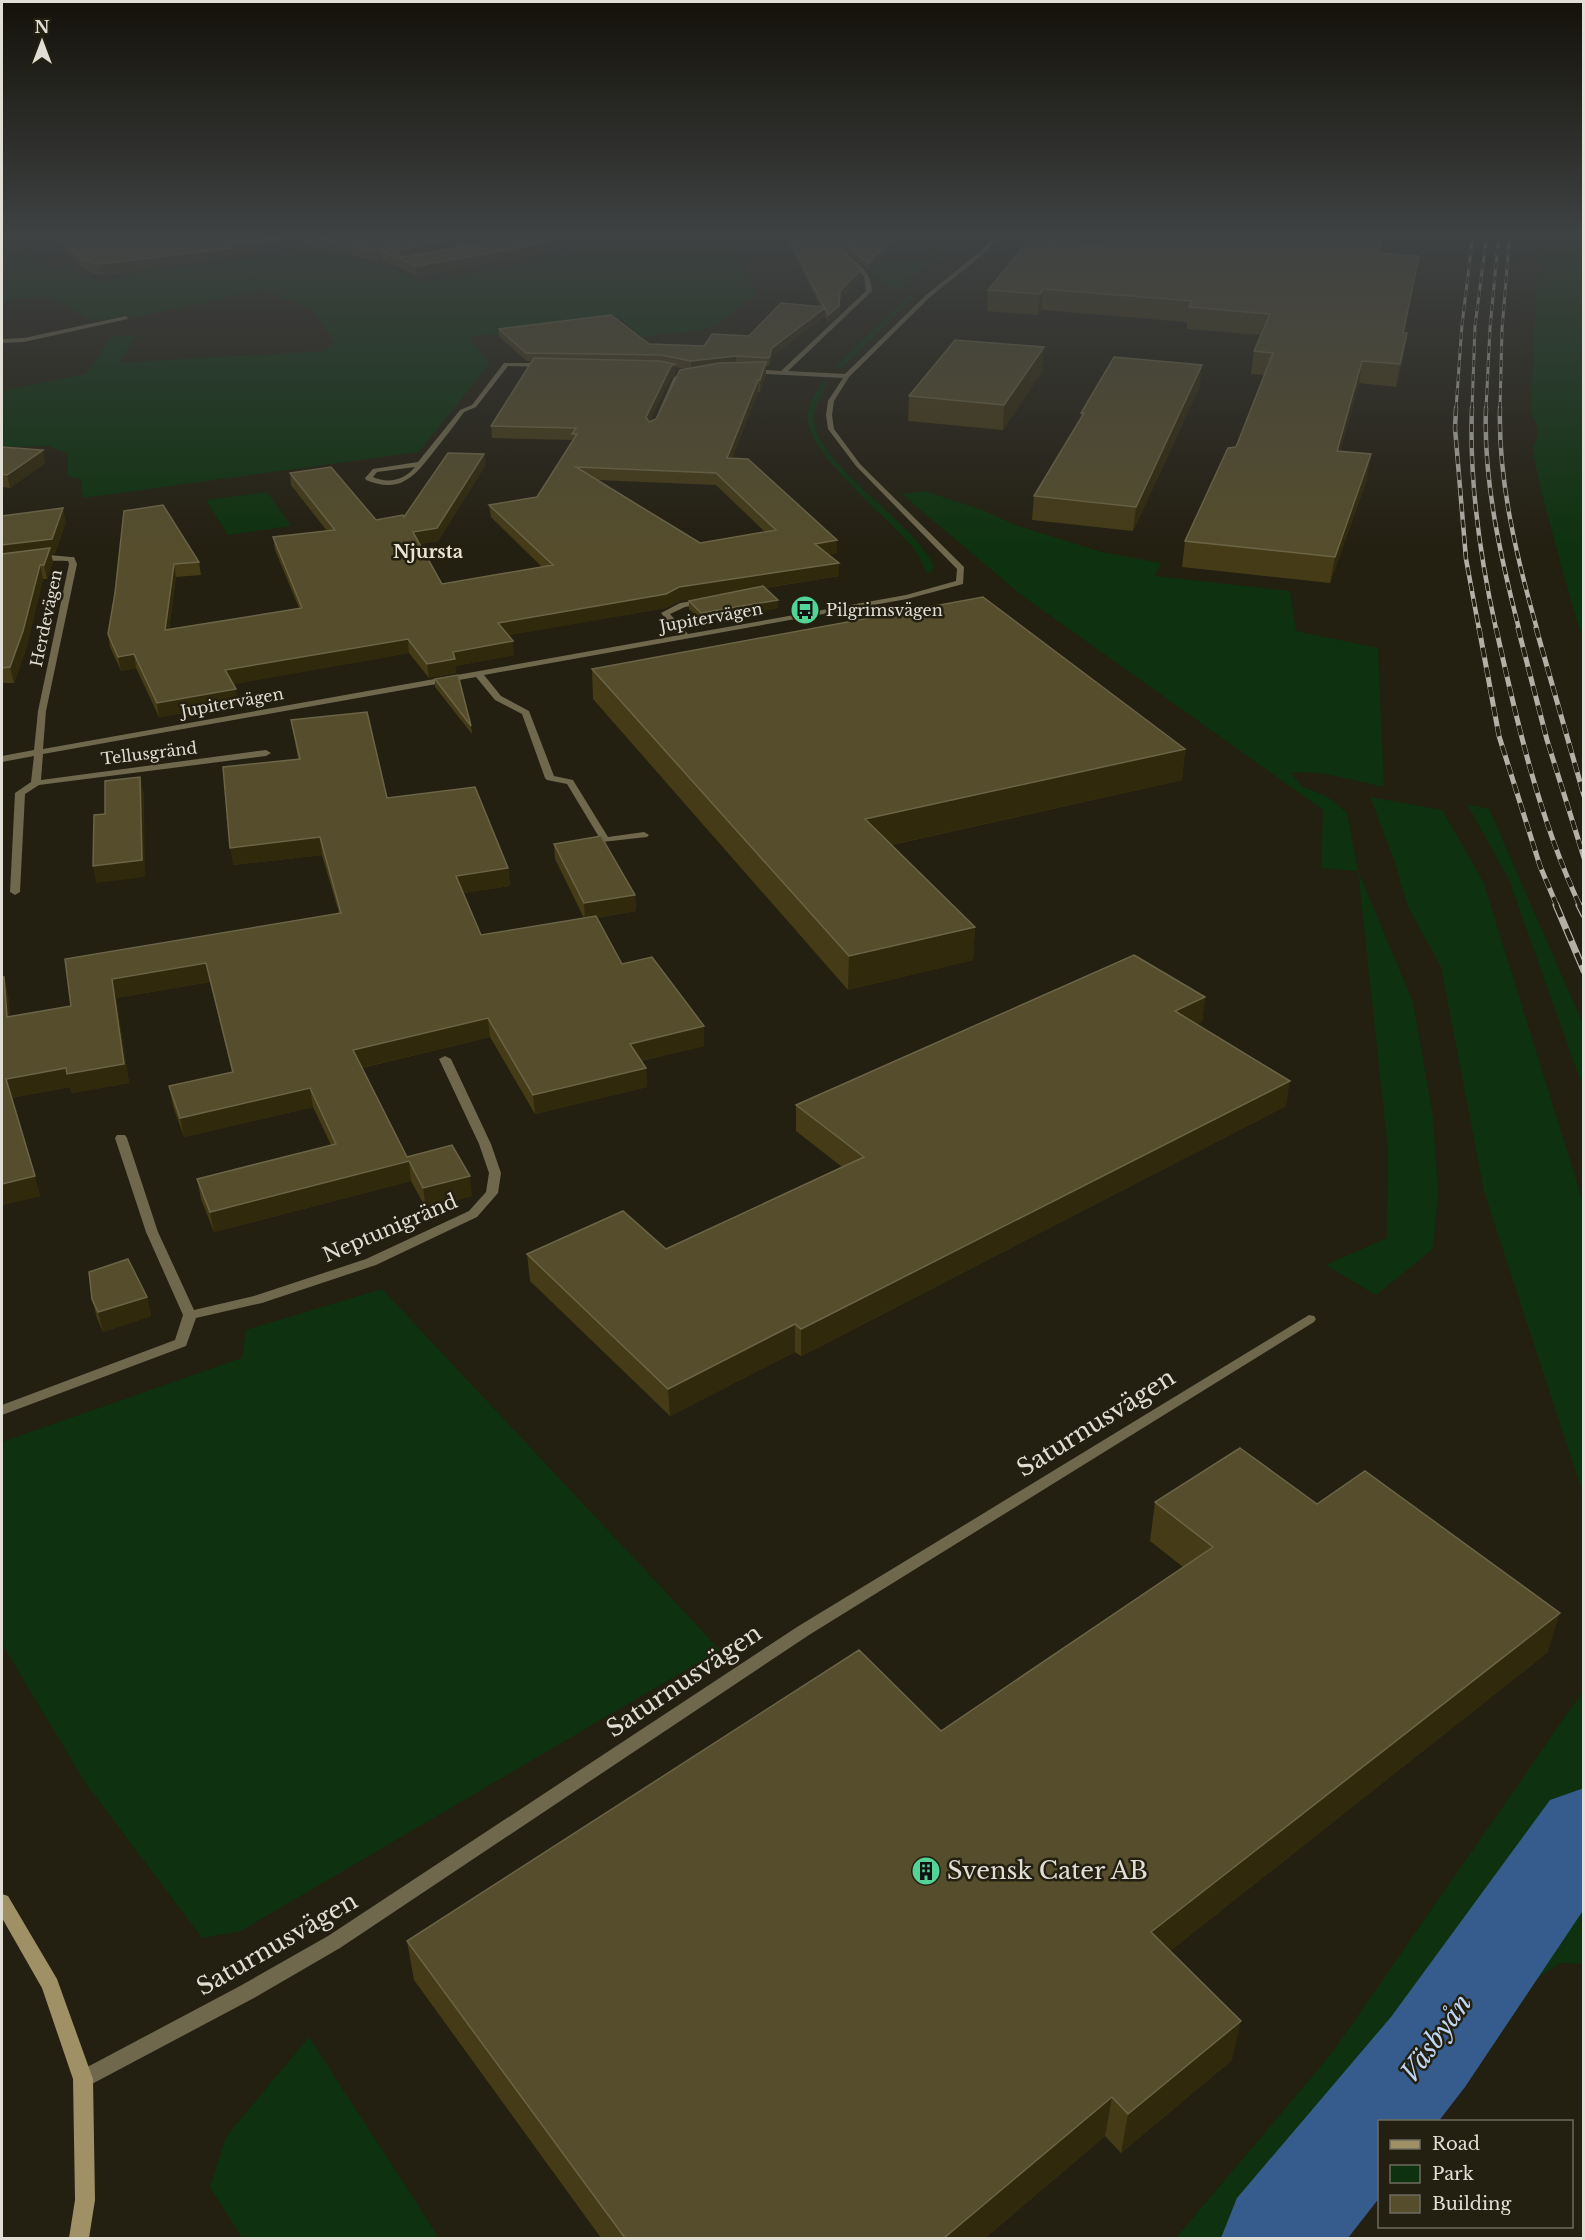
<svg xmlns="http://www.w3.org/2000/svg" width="1585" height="2240" viewBox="0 0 1585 2240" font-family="'Libre Baskerville',serif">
	<rect width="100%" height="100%" fill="#231f11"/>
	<path fill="#0e320f" d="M571 233H757L733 248 756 295 712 328 643 337 621 319 469 337 489 364 419 452 83 498 81 479 68 476V454L49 446 2 447V391L86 374 112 336H136L119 363 324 351 335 342 312 310 262 290 131 318 125 315 92 322C51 293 51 294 2 301V246C18 244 35 257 46 268L68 267 70 271 104 282 143 271 279 255 341 238 370 246 344 256 389 267 423 282 535 262 604 242Z
		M951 233H969L948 253 918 271 898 291 878 281 872 271 862 262 867 258 922 262Z
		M1539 233H1583V641C1565 581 1548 521 1534 459 1530 438 1546 440 1531 412L1536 291 1538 272 1547 268 1537 260Z
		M908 296 914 297 843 367 834 368Z
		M825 380 827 385C821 396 813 408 814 420 817 465 913 521 934 566L931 573H927C922 565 919 556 914 549 888 517 813 459 808 422 806 407 815 391 825 380Z
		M925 491 982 510 1015 525 1102 552 1161 563 1155 576 1290 591 1296 631 1378 648 1384 787 1322 773 1291 772 1301 786 1328 797 1347 813 1358 871 1413 1002 1433 1117 1438 1192 1433 1249 1376 1295 1326 1265 1387 1238 1388 1151 1358 871 1321 868 1323 810 1020 594 902 494Z
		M267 492 291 526 228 535 206 500Z
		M1370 797 1442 810 1483 881 1583 1202V1494L1484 1192 1441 967 1408 907 1394 860Z
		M1467 804 1489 809 1583 1024V1088L1509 880Z
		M382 1289 720 1650 241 1931 202 1938 86 1784 2 1644V1442L242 1358 246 1330Z
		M1583 1691V1964L1560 1963 1527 1985 1421 2121 1380 2122 1379 2175 1326 2238H1176L1332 2053Z
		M309 2037 439 2238H242L210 2187 226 2137Z"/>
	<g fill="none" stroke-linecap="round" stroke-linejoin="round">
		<path fill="#365c8e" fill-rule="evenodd" d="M1584 1788V1909L1465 2087 1438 2122H1380V2197L1348 2238H1221L1237 2198 1391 2017 1550 1800Z"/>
		<path fill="#70684d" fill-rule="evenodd" d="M2 233H25L2 237Z
			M478 233H485L447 255 442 254Z
			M996 233H1002L986 252 930 297 849 377 834 401 832 415 834 429 860 464 964 567 963 584 907 599 484 675 501 696 529 711 554 776 573 780 608 837 644 832 649 835 647 837 602 842 567 784 547 780 545 778 522 714 495 700 476 677 43 754 41 780 266 750 271 753 266 756 39 785 25 794 20 892 15 895 10 892 15 793 31 782 34 756 2 762V756L34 750 38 711 69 564 68 561C58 560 38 562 31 559L32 557 49 555 71 557H74L77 564 46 711 43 749 680 635 661 613 680 603 704 599H707V603L685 607 670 614 688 634 906 595 956 581 957 569 856 466 828 429 826 415 828 401 843 378 750 373 747 371 750 369 781 371 866 291 864 276 846 259V257H850C862 266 872 275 872 291L788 371 845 374 926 295 982 250Z
			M126 316 128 319 24 342 2 343V339L24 338Z
			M504 363H544L547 365 544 367 508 366 476 407 464 412C455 425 445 437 435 450 416 474 402 495 366 480L365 478 373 469 418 462 460 410 472 405ZM415 467C405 480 388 484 373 477L377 472Z
			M689 371 694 372 679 379 664 410 659 411 674 377Z
			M445 1056 451 1059 491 1144 501 1173 498 1193 477 1217 376 1265 262 1303 196 1318 186 1346 2 1415V1405L175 1340 183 1315 146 1232 115 1138 117 1135H125L127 1138 158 1232 194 1310 254 1296 366 1259 469 1211 486 1192 489 1173 479 1144 439 1059Z
			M1309 1315 1314 1316 1316 1319 1314 1322 809 1635 340 1948 254 1998 90 2085 83 2088 76 2085 73 2079 76 2073 240 1986 328 1936 797 1627Z"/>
		<path fill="#9f9165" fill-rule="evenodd" d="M2 1894 8 1896 57 1979 93 2079 95 2200 89 2238H69L75 2200 73 2079 42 1988 2 1918Z"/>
		<g stroke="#b3b1a7" stroke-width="3">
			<path id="rail-far3" d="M1456 409 1462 325 1473 233
				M1472 409 1475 326 1487 233
				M1486 409 1490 328 1499 233
				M1500 409 1502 329 1510 233"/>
		</g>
		<g stroke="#b3b1a7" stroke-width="4.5">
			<path id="rail-far2" d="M1456 408 1455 428 1466 559 1479 629
				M1472 408C1469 482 1480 557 1496 629
				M1486 408C1483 480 1501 559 1519 629
				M1500 408C1498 481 1517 559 1537 629"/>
		</g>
		<g stroke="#b3b1a7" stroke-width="5">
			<path id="rail-far1" d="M1479 628 1499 736 1540 866 1557 906
				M1496 628C1517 723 1539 818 1580 906
				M1518 628 1547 740 1584 858
				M1536 628 1584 796"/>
		</g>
		<g stroke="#b3b1a7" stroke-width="7">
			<path id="rail" d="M1556 905 1584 971
				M1579 905 1584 915"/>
		</g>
		<use href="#rail-far3" stroke="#231f11" stroke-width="2" stroke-dasharray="7" stroke-linecap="butt"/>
		<use href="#rail-far2" stroke="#231f11" stroke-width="3" stroke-dasharray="8" stroke-linecap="butt"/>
		<use href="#rail-far1" stroke="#231f11" stroke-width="4" stroke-dasharray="10" stroke-linecap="butt"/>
		<use href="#rail" stroke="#231f11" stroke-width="4.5" stroke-dasharray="13" stroke-linecap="butt"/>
	</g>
	<path fill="#453b17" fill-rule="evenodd" d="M52 233H396L394 242 409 233 583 241 525 256 417 276 381 260 377 261 305 245 233 254 234 258 101 275 84 270ZM464 240 465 247 448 250Z
		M860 233H905L868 270 846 251 845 252 861 278 840 299 839 314 828 323 825 316 772 356 769 366H766V374L760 392H758L732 458 837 553 828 554 839 576 765 588 778 600V608L701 621 689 609V601L729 593 680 601 666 608 508 635 514 655 455 666 456 673 429 678 409 653 233 684 238 704 159 717 136 668 121 671 110 647 108 634 115 593 124 511 199 562 201 575 176 577 169 629 299 608 275 550 273 537 327 531 291 485 290 473 376 520 404 517 484 454 485 466 438 541 420 544 442 584 542 567 491 517 489 505 537 497 573 441V440L492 438 491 426 532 361H527L499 337V329L649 344 704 346 749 336 820 306 789 245V238L855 237ZM675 367 686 369 656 419 649 422 671 377 675 375ZM597 480 716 485 765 532 700 543Z
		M1113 233H1217L1216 236 1381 248 1380 253 1419 256 1404 333V355L1396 387 1359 383 1340 451 1367 479 1330 583 1182 567 1185 541 1236 447 1265 375 1251 374 1254 351 1261 335 1187 329V322L1042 310 1038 315 987 311 988 290 1105 245Z
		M1043 370 1003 430 908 421 909 396Z
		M1200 386 1133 531 1032 520 1034 496 1081 418V413Z
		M2 447 45 463 10 488 2 487Z
		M2 516 66 522 55 553 51 554 53 562 47 579H43L27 646 14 683H2Z
		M592 669 1185 749 1182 780 892 845 975 927 973 960 848 990 593 699Z
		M435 679 471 726 472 734 435 687Z
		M291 720 387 798 508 868 510 886 463 893 481 935 584 918 555 859 554 844 635 895 636 911 597 918 622 964 704 1026V1046L641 1061 646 1068 647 1087 535 1114 490 1037 362 1068 407 1157 472 1196 426 1208 411 1181 214 1232 201 1199 197 1179 331 1145 313 1107 184 1137 173 1106 169 1086 232 1072 210 982 116 998 129 1083 72 1093 70 1087 11 1098 40 1196 2 1205 4 977 8 996 10 1016 71 1006 339 913 322 855 233 865 298 759Z
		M1205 997 1202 1022 1197 1024 1286 1106 819 1347 801 1356 795 1352 670 1416 530 1281 527 1254 666 1249 842 1167 796 1131V1105Z
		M147 1297 151 1316 103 1332 97 1318 92 1299Z
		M1155 1502 1317 1504 1548 1652 1170 1951 1232 2060 1121 2153 1105 2136 985 2238H601L414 1980 407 1941 941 1731 1183 1567 1150 1541Z"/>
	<path fill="#30290c" d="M393 233H396L392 254 390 244Z
		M458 233H530L487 245 465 247 464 240 447 250 403 260 397 253 398 251Z
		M576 233H582L583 241 525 256 417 276 416 266Z
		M898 233H905L868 270V263Z
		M1209 233H1217L1206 255 1208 236Z
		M1383 233 1381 248 1374 274 1378 253Z
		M304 236 305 245 233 254 234 258 101 275 99 264 228 245Z
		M846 244V251L841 255V247Z
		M383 249 380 250 381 260 377 261 376 251Z
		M1419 256 1416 277 1400 355 1403 333Z
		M861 270V278L840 299 839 314 828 323V315L840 291Z
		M1043 289 1042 310 1038 315 1040 294Z
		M825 308V316L772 356 769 366V358L772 348Z
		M1407 333 1404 355 1396 387 1400 364Z
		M1044 347 1043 370 1003 430 1004 405Z
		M736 356V365L691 370V361Z
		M1362 361 1359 383 1333 476 1337 451Z
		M766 362V374L760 392V380Z
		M675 364V375L671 377 646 429V417L671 366Z
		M1202 365 1200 386 1133 531 1136 507Z
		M758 380V392L727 470V458Z
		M43 450 45 463 10 488 7 475Z
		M484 454 485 466 438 541 414 545 413 532Z
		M1371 454 1367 479 1330 583 1335 557Z
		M63 508 66 522 55 553 51 554 53 562 47 579 44 565 2 560V545Z
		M837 540V553L815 556V544Z
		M839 563V576L680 601 666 608 499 637 498 623 679 587Z
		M174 564 176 577 167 644 165 630Z
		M40 565 43 579 27 646 14 683 10 667Z
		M778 600V608L701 621V613Z
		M408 639 409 653 228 685 225 670Z
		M513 641 514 655 455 666 456 673 429 678 427 664 453 652Z
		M134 654 136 668 121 671 118 657Z
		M236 689 238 704 159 717 157 703Z
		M1185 749 1182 780 864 851 865 819Z
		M140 777 144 793 145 877 96 883 93 866Z
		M320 837 322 855 233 865 230 848Z
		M508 868 510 886 458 894 456 876Z
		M635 895 636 911 585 920 584 903Z
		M975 927 973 960 848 990 849 956Z
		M206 963 210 982 116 998 129 1083 72 1093 70 1087 11 1098 6 1079 112 979Z
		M4 977 8 996 12 1036 7 1017Z
		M1205 997 1202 1022 1172 1036 1175 1011Z
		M488 1018 490 1037 356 1069 353 1050Z
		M704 1026V1046L631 1063 630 1044Z
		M646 1068 647 1087 535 1114 533 1095Z
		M1290 1081 1286 1106 801 1356V1329Z
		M310 1088 313 1107 184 1137 180 1118Z
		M409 1161 411 1181 214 1232 210 1212Z
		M35 1176 40 1196 2 1205V1184Z
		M470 1176 472 1196 426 1208 423 1188Z
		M147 1297 151 1316 103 1332 98 1312Z
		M795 1324V1352L670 1416 668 1389Z
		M1560 1613 1548 1652 1145 1971 1151 1932Z
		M1241 2021 1232 2060 1121 2153 1128 2114Z
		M1112 2097 1105 2136 985 2238H944Z"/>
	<path fill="#554d2c" stroke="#6b6446" stroke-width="1.5" fill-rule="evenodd" d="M58 233H393L390 244 409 233H458L446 240 398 251 397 253 401 257 488 243 519 233H576L524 247 416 266 380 250 383 249 376 251 304 236 228 245 232 248 99 264 82 260Z
		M471 233H494L486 235 464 238Z
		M801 233H850L855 237 860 233H898L868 263 846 244 841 247 861 270 840 291 839 306 828 315 825 308 772 348 769 358 736 356 691 361 661 355 526 353 499 329 611 315 649 344 704 346 712 334 749 336 781 303 824 307 789 238Z
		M1113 233H1209L1208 236 1275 240 1278 233H1383L1378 253 1419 256 1403 333H1407L1400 364 1362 361 1337 451 1371 454 1335 557 1185 541 1228 448 1236 447 1273 353 1254 351 1270 314 1189 307 1192 301 1043 289 1040 294 988 290 1030 239 1105 245Z
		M955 340 1044 347 1004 405 909 396Z
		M1114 357 1202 365 1136 507 1034 496 1084 413H1081Z
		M534 358 660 361 675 364 671 366 646 417 649 422 656 419 680 370 719 363 766 362 760 380H758L727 458 748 459 837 540 815 544 839 563 679 587 666 594 498 623 513 641 453 652 455 659 427 664 408 639 225 670 236 689 157 703 134 654 118 657 108 634 115 593 124 511 163 505 199 562 174 564 165 630 302 608 273 537 335 530 290 473 331 467 376 520 403 515 404 517 448 453 484 454 437 528 413 532 442 584 553 565 489 505 537 497 577 434H572L576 428 491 426ZM576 467 716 473 776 530 700 543Z
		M2 447 43 450 7 475 2 474Z
		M63 508 52 539 2 545V516Z
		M50 548 44 565H40L23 631 10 667 2 668V554Z
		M763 586 778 600 701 613 689 601Z
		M983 597 1185 749 865 819 975 927 849 956 592 669Z
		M458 675 471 726 435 679Z
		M367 712 387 798 475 787 508 868 456 876 481 935 596 916 622 964 652 957 704 1026 630 1044 646 1068 533 1095 488 1018 353 1050 407 1157 452 1145 470 1176 423 1188 409 1161 210 1212 197 1179 336 1144 310 1088 180 1118 169 1086 233 1072 206 963 112 979 124 1064 67 1074 66 1068 6 1079 35 1176 2 1184V977H4L7 1017 71 1006 65 959 341 913 320 837 230 848 223 767 300 759 291 720Z
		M140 777 142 860 93 866 94 815 105 814V781Z
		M601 836 635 895 584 903 554 844Z
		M1134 955 1205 997 1175 1011 1290 1081 819 1320 801 1329 795 1324 668 1389 527 1254 623 1211 666 1249 864 1157 796 1105Z
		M128 1259 147 1297 98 1312 92 1299 89 1272Z
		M1240 1448 1317 1504 1365 1471 1560 1613 1151 1932 1241 2021 1128 2114 1112 2097 944 2238H625L407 1941 859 1650 941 1731 1213 1547 1155 1502Z"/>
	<linearGradient id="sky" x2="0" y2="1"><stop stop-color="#131109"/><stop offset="0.43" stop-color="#3f4243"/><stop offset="1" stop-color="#3f4243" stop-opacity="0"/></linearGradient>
	<rect width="1585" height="547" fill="url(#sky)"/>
	<defs>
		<g id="bus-disc" transform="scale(1.5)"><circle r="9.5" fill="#53d396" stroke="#231f11"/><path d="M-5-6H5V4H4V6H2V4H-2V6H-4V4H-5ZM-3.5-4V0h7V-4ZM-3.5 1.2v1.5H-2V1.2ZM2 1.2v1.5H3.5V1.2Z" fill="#111"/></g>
		<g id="building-disc" transform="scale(1.5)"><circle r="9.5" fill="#53d396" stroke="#231f11"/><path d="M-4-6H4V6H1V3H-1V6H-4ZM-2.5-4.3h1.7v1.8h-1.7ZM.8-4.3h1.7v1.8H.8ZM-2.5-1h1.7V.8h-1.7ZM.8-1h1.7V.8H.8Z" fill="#111"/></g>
	</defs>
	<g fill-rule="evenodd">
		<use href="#bus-disc" x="805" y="610"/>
		<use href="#building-disc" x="926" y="1871"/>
	</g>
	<g text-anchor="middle" stroke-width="5" stroke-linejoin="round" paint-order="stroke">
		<g font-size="16" fill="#e0ded5" stroke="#231f11" text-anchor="start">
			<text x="826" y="616">Pilgrimsvägen</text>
		</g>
		<g font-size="16" fill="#e0ded5" stroke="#231f11">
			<text transform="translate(711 617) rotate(-10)" y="6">Jupitervägen</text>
			<text transform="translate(46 618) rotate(-78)" y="6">Herdevägen</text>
			<text transform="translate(232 702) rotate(-10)" y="6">Jupitervägen</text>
			<text transform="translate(149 753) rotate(-7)" y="6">Tellusgränd</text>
		</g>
		<g font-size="18" font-weight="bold" fill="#e9e4d2" stroke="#231f11">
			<text x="428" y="558">Njursta</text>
		</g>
		<g font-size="20" fill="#e0ded5" stroke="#231f11">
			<text transform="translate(390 1228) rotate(-23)" y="7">Neptunigränd</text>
		</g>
		<g font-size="24" fill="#e0ded5" stroke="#231f11">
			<text transform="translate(1096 1423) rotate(-32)" y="8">Saturnusvägen</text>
			<text transform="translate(684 1681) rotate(-34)" y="8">Saturnusvägen</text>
			<text transform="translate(277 1944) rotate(-30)" y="8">Saturnusvägen</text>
		</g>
		<g font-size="24" fill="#e0ded5" stroke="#231f11" text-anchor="start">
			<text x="947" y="1879">Svensk Cater AB</text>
		</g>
		<g font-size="26" font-style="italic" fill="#bed5f4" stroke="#231f11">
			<text transform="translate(1436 2038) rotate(-54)" y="9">Väsbyån</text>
		</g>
	</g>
	<rect width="1585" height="2240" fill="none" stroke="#e0ded5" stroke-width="6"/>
	<rect x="1378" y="2120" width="195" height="108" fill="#231f11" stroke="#6f6b5f" stroke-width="1.5"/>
	<rect x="1390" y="2140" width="30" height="9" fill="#9f9165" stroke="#6f6b5f" stroke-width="1.5"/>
	<text x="1432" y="2150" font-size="18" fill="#e0ded5">Road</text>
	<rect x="1390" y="2165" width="30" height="18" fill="#0e320f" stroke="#6f6b5f" stroke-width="1.5"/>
	<text x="1432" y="2180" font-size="18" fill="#e0ded5">Park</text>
	<rect x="1390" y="2195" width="30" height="18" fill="#554d2c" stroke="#6f6b5f" stroke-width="1.5"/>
	<text x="1432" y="2210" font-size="18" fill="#e0ded5">Building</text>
	<g transform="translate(42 42)" stroke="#231f11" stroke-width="4.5" paint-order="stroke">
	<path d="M0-4.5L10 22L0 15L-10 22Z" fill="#e0ded5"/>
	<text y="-9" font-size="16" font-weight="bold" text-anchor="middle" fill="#e0ded5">N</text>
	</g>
</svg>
